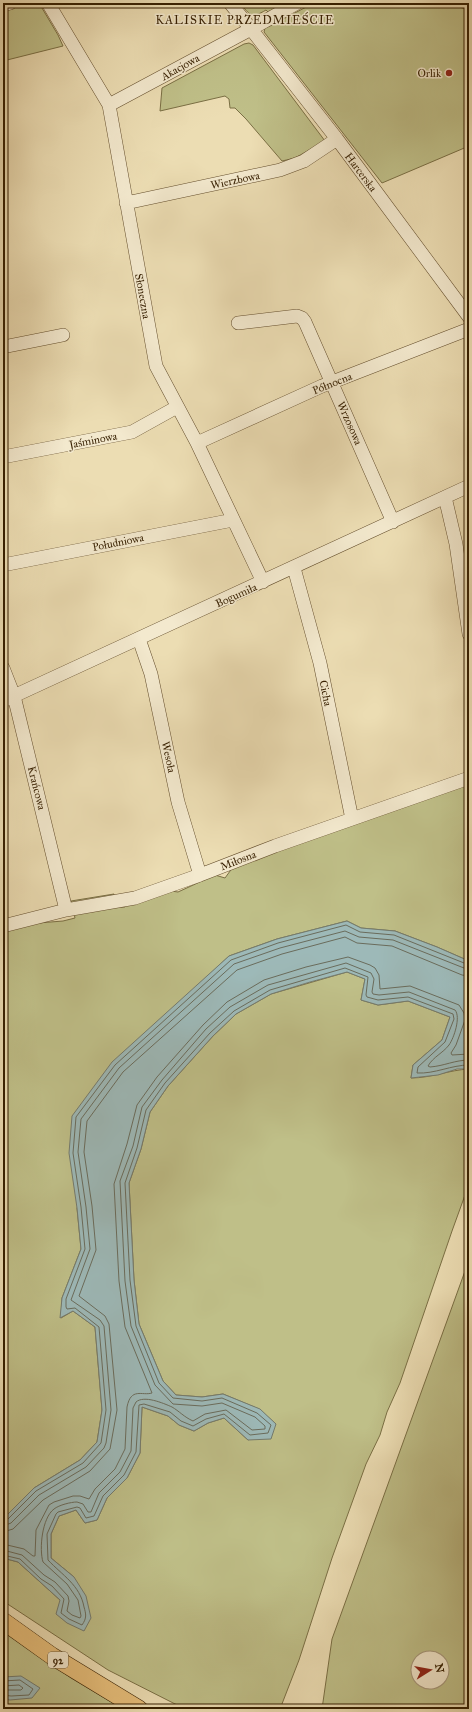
<svg xmlns="http://www.w3.org/2000/svg" width="472" height="1712" viewBox="0 0 472 1712" font-family="'IM FELL Great Primer',serif">
	<rect width="100%" height="100%" fill="#ecddb3"/>
	<filter id="stains"><feTurbulence type="fractalNoise" baseFrequency=".005" numOctaves="4"/><feColorMatrix values="0 0 0 0 .2 0 0 0 0 .09 0 0 0 0 .02 0 0 0 .5 -.17"/></filter>
	<radialGradient id="worn" r=".72"><stop offset=".6" stop-color="#630" stop-opacity="0"/><stop offset="1" stop-color="#630" stop-opacity=".3"/></radialGradient>
	<path fill="#bfbf88" stroke="#7a6f44" fill-rule="evenodd" d="M25 3H39L58 35 63 46 3 61V11Z
		M240 3H278L279 7 268 12 266 10C251 19 250 15 240 3Z
		M321 3H446L469 10V146L382 183 264 32 265 28 270 26 310 5Z
		M249 43 253 45 325 141 295 158 282 161 246 119 235 108H230L229 99 225 96 160 111 162 88 244 44Z
		M469 784V961L437 947 395 931 361 928 347 921 277 939 229 956 192 991 77 1208 81 1249 62 1298 61 1318 73 1311 95 1327 102 1410 97 1442 80 1460 34 1488 3 1519V931L26 924 63 921 75 918 71 901 114 894 115 902 118 907H125L126 904 171 891 178 892 215 875 225 878 233 867Z
		M347 972 365 979 361 1000 378 1005 408 1001 450 1017 442 1040 413 1065 411 1078C431 1078 449 1070 469 1069V1184L452 1231 400 1383 387 1412 380 1435 366 1464 332 1558 299 1660 280 1709H185L108 1670 3 1601V1558L18 1562 60 1600 74 1577 51 1558V1534L59 1516 76 1510 85 1523 97 1520 107 1498 127 1478 140 1453 142 1407 168 1416 179 1425 194 1431 208 1423 224 1418 248 1440 276 1424 259 1409 223 1394 202 1397 176 1395 163 1381 139 1324 134 1280 129 1183 141 1149 150 1112 168 1086 213 1036 236 1014 271 994Z
		M469 1260V1709H322L332 1639ZM418 1658H442V1682H418Z
		M3 1630 71 1678 123 1709H3Z"/>
	<path fill="#9db9b8" stroke="#747b6e" d="M347 921 361 928 395 931 437 947 469 961V1069H457L438 1075 411 1078 413 1065 442 1040 450 1017 408 1001 378 1005 361 1000 365 979 347 972 310 982 271 994 236 1014 213 1036 168 1086 150 1112 141 1149 129 1183 134 1280 139 1324 163 1381 176 1395 202 1397 223 1394 260 1409 276 1424 271 1439 248 1440 224 1418 208 1423 194 1431 179 1425 168 1416 142 1407 140 1453 127 1478 107 1498 97 1520 85 1523 76 1510 59 1516 51 1534V1558L74 1577 86 1596 91 1618 84 1631 67 1623 56 1614 60 1600 18 1562 3 1558 4 1518 34 1488 80 1460 97 1442 102 1410 95 1327 73 1311 60 1318 62 1298 81 1249 77 1208 69 1153 72 1116 112 1062 229 956 277 939Z
		M21 1676 40 1688 32 1698 10 1700 3 1699V1677Z"/>
	<g fill="none" stroke-linecap="round" stroke-linejoin="round">
		<path stroke="#6a6c5c" stroke-width="1" d="M3 1521 7 1520 36 1491 83 1463 101 1443 106 1410 99 1327 75 1308 67 1309 66 1307V1299L85 1249 81 1207 73 1153 76 1117 115 1065 231 960 278 943 346 925 360 932 394 935 469 965
			M3 1526 11 1523 39 1495 86 1467 104 1448 106 1443 111 1410 104 1326 100 1320 71 1300 90 1249 86 1207 78 1152 81 1119 119 1068 234 964 280 948 345 931 359 937 393 940 469 970
			M3 1532 13 1529 43 1500 90 1471 110 1449 117 1410 109 1324 105 1316 79 1296 96 1250 92 1206 84 1152 87 1121 123 1072 237 970 282 954 345 937 357 943 392 946 462 975 469 976
			M3 1544 24 1549 33 1556H35L36 1530 49 1505 54 1502 73 1496H80L89 1499 95 1489 115 1469 125 1449 127 1407C131 1387 142 1396 152 1393L125 1327 119 1281 114 1184 127 1144 137 1105 157 1077 203 1025 227 1002 264 980 306 967 348 957 370 965 375 968 379 975 380 989 410 986 459 1005 464 1013 465 1020 456 1045 451 1053 452 1055 469 1054
			M3 1550 22 1555 44 1575 55 1582 68 1596 69 1601 67 1611 72 1615 80 1618 81 1616 78 1600 67 1584 43 1562C39 1549 42 1518 54 1509 59 1505 71 1502 77 1502L83 1504 88 1512H91L99 1493 120 1472 131 1451 133 1408 136 1402C144 1395 163 1403 172 1407 179 1411 184 1417 193 1421L205 1414 226 1410 252 1430 265 1429V1426L255 1417 222 1403 202 1406 173 1404 155 1385 131 1326 125 1281 120 1181 133 1146 142 1107 162 1080 206 1029 230 1007 268 985 346 963 371 973 374 979 372 992 373 994 379 995 409 992 455 1010C461 1017 454 1038 449 1045 443 1053 433 1057 428 1066L430 1067C444 1066 455 1060 469 1060
			M3 1555 20 1559 41 1579 52 1586 64 1599 61 1613 69 1619 82 1625C87 1618 86 1614 84 1607 80 1585 62 1575 48 1560L47 1534 56 1514 58 1512 77 1507 80 1508 86 1518 94 1516 103 1496 124 1475 136 1452 139 1405 144 1404 170 1412 181 1421 193 1426 206 1419 224 1414 250 1435 268 1433 271 1425 257 1413 222 1398 202 1401 173 1398 159 1383 136 1326 130 1280 125 1183 137 1148 146 1110 165 1083 210 1033 234 1011 270 990 345 968 368 977 366 995 367 997 378 1000 408 997 453 1014 454 1019 445 1042 418 1067 417 1073C435 1074 451 1065 469 1065
			M3 1681 20 1680 33 1689 29 1695 11 1696 3 1695
			M3 1686 19 1685 23 1688 21 1690H3"/>
		<g stroke="#644e2d" stroke-width="14">
			<path id="minor" d="M48 3 109 105 156 366 197 443 263 582
				M230 3 251 29 297 3
				M3 5 10 3
				M109 105 251 29 337 139 469 317
				M126 203 280 170 304 161 337 139
				M238 323 297 316 302 318 305 322 393 522
				M3 347 63 335
				M197 443 322 386 469 329
				M3 457 132 432 177 407
				M445 497 456 544 469 634
				M3 565 233 520
				M294 568 320 663 352 819
				M139 639 151 674 178 802 200 875
				M3 668 14 696 66 910
				M3 701 469 486
				M3 926 66 910 135 898 200 875 275 846 469 778"/>
		</g>
		<g stroke="#361f00" stroke-width="18">
			<path id="major" d="M3 1621 52 1656 139 1709"/>
		</g>
		<use href="#minor" stroke="#f3e9ce" stroke-width="13"/>
		<use href="#major" stroke="#e6be7a" stroke-width="17"/>
	</g>
	<circle fill="#8f2418" stroke="#f3e9ce" stroke-width="1.5" cx="449" cy="73" r="4"/>
	<g text-anchor="middle" stroke-width="3" stroke-linejoin="round" paint-order="stroke">
		<rect fill="#f3e9ce" stroke="#6f5c3e" stroke-width="1" x="48" y="1652" width="20" height="16" rx="3"/>
		<g font-size="10" font-weight="bold" fill="#361f00">
			<text x="58" y="1664">92</text>
		</g>
		<g font-size="11" fill="#361f00" stroke="#f3e9ce">
			<text transform="translate(180 67) rotate(-29)" y="4">Akacjowa</text>
			<text transform="translate(361 172) rotate(53)" y="4">Harcerska</text>
			<text transform="translate(235 180) rotate(-12)" y="4">Wierzbowa</text>
			<text transform="translate(143 296) rotate(80)" y="4">Słoneczna</text>
			<text transform="translate(332 383) rotate(-22)" y="4">Północna</text>
			<text transform="translate(350 423) rotate(66)" y="4">Wrzosowa</text>
			<text transform="translate(93 440) rotate(-11)" y="4">Jaśminowa</text>
			<text transform="translate(118 542) rotate(-11)" y="4">Południowa</text>
			<text transform="translate(236 595) rotate(-24)" y="4">Bogumiła</text>
			<text transform="translate(326 693) rotate(79)" y="4">Cicha</text>
			<text transform="translate(169 757) rotate(78)" y="4">Wesoła</text>
			<text transform="translate(37 788) rotate(76)" y="4">Krańcowa</text>
			<text transform="translate(238 860) rotate(-21)" y="4">Miłosna</text>
		</g>
		<g font-size="11" fill="#361f00" stroke="#f3e9ce" text-anchor="end">
			<text x="441" y="77">Orlik</text>
		</g>
		<g font-size="12" letter-spacing="1" fill="#361f00" stroke="#f3e9ce">
			<text x="245" y="24">KALISKIE PRZEDMIEŚCIE</text>
		</g>
	</g>
	<rect width="472" height="1712" fill="none" stroke="#ecddb3" stroke-width="16"/>
	<rect x="4" y="4" width="464" height="1704" fill="none" stroke="#361f00" stroke-width="2"/>
	<rect x="8" y="8" width="456" height="1696" fill="none" stroke="#361f00"/>
	<g transform="translate(430 1670) rotate(79)"><circle r="19" fill="#f3e9ce" stroke="#a7987c"/>
	<path d="M0-3L7 15L0 10L-7 15Z" fill="#8f2418"/>
	<text y="-6" font-size="11" font-weight="bold" text-anchor="middle" fill="#361f00">N</text>
	</g>
	<rect width="100%" height="100%" filter="url(#stains)"/>
	<rect width="100%" height="100%" fill="url(#worn)"/>
</svg>
